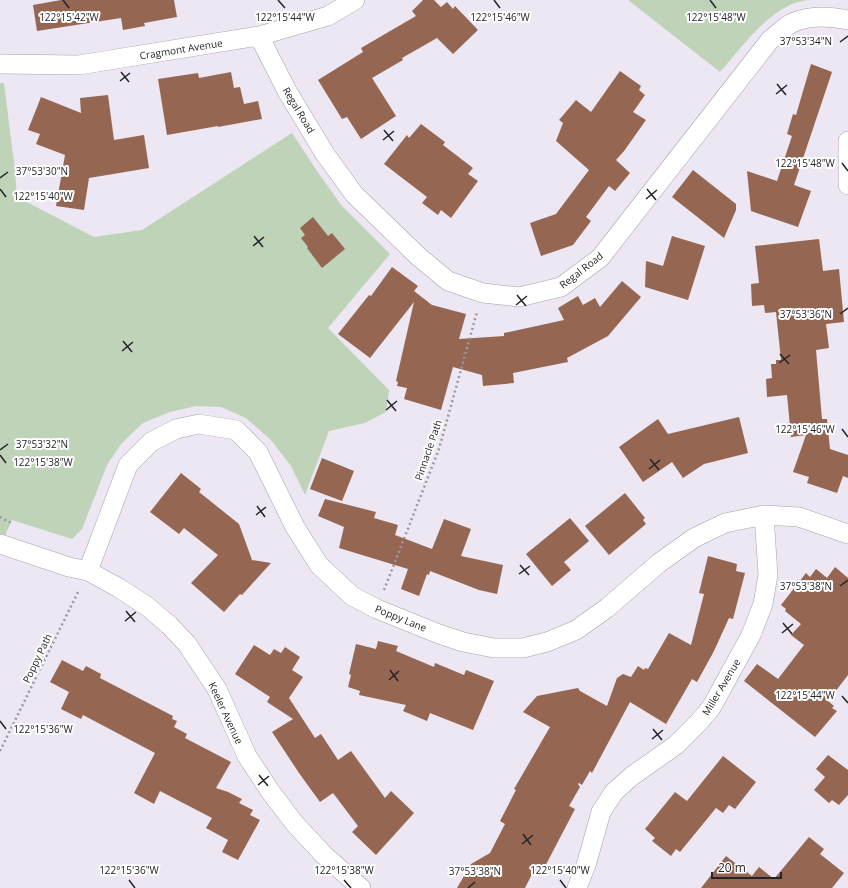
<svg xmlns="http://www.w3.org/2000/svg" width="848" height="888" viewBox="0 0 848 888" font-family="'Open Sans',sans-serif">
	<rect width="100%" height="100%" fill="#ece7f3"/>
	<path fill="#bed3b8" d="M628 0H808C802 1 796 2 790 5 761 19 741 48 720 72Z
		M0 83H4L15 170 17 197 94 237 142 230 292 133 319 174 342 206 390 254 328 328 389 390 386 412 365 423 329 431 305 495 291 466 271 440 246 418 221 407 196 406 170 412 143 423 121 444 107 465 82 529 72 539 12 520 3 540 0 539Z"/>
	<path fill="#956652" d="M61 0H174L177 17 144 23 145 26 123 30 121 18 37 31 33 5Z
		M423 0H434L441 7 447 2 453 9 455 6 478 30 453 54 437 38 402 58 403 60 372 78 396 116 361 139 347 117 342 119 318 80 363 52 361 48 416 16 412 11Z
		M811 64 832 72 794 185 811 191 798 227 751 211 747 171 777 181 792 136 787 134 793 114 796 115Z
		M620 71 641 86 639 90 645 95 633 112 646 120 624 151 616 160 630 173 615 191 609 186 586 217 591 221 573 245 541 256 530 223 556 214 589 170 556 141 563 123 559 120 576 100 591 112Z
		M231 72 234 88 240 87 244 104 258 101 262 119 218 127V126L167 135 158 79 198 73 199 78Z
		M108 95 114 140 144 135 149 168 89 178 84 210 56 206 65 155 36 144 40 134 28 130 41 97 81 113 80 98Z
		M421 124 445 142 443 145 473 168 468 174 478 181 451 218 441 210 438 215 422 203 427 197 384 164 407 135 409 138Z
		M693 170 736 204V210L724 238 672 197Z
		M313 217 328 236 332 233 345 249 322 268 307 248 308 247 301 238 305 235 300 228Z
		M672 236 705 246 688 300 645 287 646 261 663 266Z
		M819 239 823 271 839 269 844 322 826 324 829 348 816 350 822 419H827L830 449 848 455V478L843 476 837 493 807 483 809 477 793 472 806 435 791 437 787 395 767 397 766 379 772 378 771 364H776V360H781L776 312 765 313 764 305 752 306 751 284 759 283 755 246Z
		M392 267 418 286 414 291 432 305 466 314 459 339 504 336V333L564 320 558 308 578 296 583 305 595 298 600 307 622 281 641 297 608 336 567 358 568 362 513 373 514 383 483 386 482 375 453 367 441 410 404 399 407 388 397 386 398 382 396 381 414 302 370 358 338 334 369 295 371 296Z
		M739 417 748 453 704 464 683 478 672 462 643 482 619 447 658 419 668 434Z
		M322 458 354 471 342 501 310 489Z
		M181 473 201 489 199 492 239 524 252 560 271 563 242 595 240 594 224 612 191 583 218 555 184 528 179 534 150 512Z
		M625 493 645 518 643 520 646 524 609 555 585 526Z
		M325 499 376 512 374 518 398 525 395 535 432 549 444 519 471 529 461 556 503 565 497 594 479 590 430 571 429 575 427 574 419 596 401 589 408 569 339 548 344 527 318 516Z
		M570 518 589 541 564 562 571 570 552 586 526 554Z
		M708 556 737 564 736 571 745 573 733 619 729 618 714 651 697 682 692 679 666 724 630 702 592 773 590 771 582 785 579 783 578 784 580 787 569 806 575 809 540 876 533 872 525 888H457L471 864 490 853 505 824 500 821 516 790 514 789 550 727 523 712 537 696 578 688 580 691 607 706 617 678 623 674 631 677 638 666 644 670 645 668 648 669 669 633 691 645 704 594 699 593Z
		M835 567 848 578V675L828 701 834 706 832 708 837 711 815 737 744 681 757 664 778 679 804 645 791 635 801 624 785 611 786 609 781 605 806 573 810 577 816 569 827 578Z
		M378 641 398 646 396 651 434 667 435 663 464 675 466 670 494 681 473 730 430 713 427 721 403 711 406 705 359 695 360 691 348 687 351 675 349 674 356 644 376 649Z
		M254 645 270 655 274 649 281 653 285 647 300 657 292 670 303 677 289 698 315 738 321 734 338 760 351 751 385 798 391 791 414 813 376 855 352 832 358 826 333 793 320 802 299 773 272 732 293 719 267 702 270 697 235 674Z
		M62 660 83 671 86 666 101 674 100 678 173 716 172 719 177 721 174 727 187 734 185 738 231 762 216 788 228 792 242 799 239 803 253 810 250 815 260 820 238 860 222 852 228 840 206 828 212 818 160 791 154 804 134 793 155 753 83 715 81 719 61 709 69 692 50 682Z
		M828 755 848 770V795L839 805 832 800 829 803 814 790 825 777 816 769Z
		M723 756 756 782 735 809 729 805 723 813 716 808 680 852 676 849 671 856 652 841 655 838 645 829 675 792 687 801Z
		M809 837 824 849 820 854 844 873 832 888H701L726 856 752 876 759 867 774 879Z"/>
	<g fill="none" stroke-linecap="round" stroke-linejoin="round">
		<g stroke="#a6a1ac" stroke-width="20">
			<path id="street" d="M259 36 287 91 325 154 354 194 419 257 448 281 483 293 519 297 561 287 600 258 770 40C777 35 784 27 792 23 810 15 829 16 848 20
				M0 64 79 65 259 36 328 16 355 0
				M848 141V185
				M0 544 69 567 88 571 119 588 148 607 169 625 187 644 217 689 247 756 270 791 295 824 324 855 361 888
				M88 571 128 465 151 442 176 429 199 424 236 430 258 452 295 527 319 565 352 596 377 609 439 634 463 642 494 648H523L547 642 576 630 607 608 659 563 694 538 725 523 764 515 799 517 848 534
				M577 888 587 862 601 812 614 792 632 776 676 745 698 723 711 708 751 635 763 604 768 575 764 515"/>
		</g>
		<path stroke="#9b97a0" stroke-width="2.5" stroke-dasharray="2 3" stroke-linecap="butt" d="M0 517 13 524
			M384 590 439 449 477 312
			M0 751 79 590"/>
		<use href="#street" stroke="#fff" stroke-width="19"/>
	</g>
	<path fill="none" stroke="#252327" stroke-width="1.5" d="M63 0 69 8M278 0 285 8M494 0 500 8M710 0 716 8M840 42 848 36M121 72 129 82M120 81 130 73M777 84 786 95M776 94 787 85M384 130 393 141M383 140 394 131M842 163 848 171M0 178 8 172M0 189 6 197M647 189 656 200M646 199 657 190M254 236 263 247M253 246 264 237M517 295 526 306M516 305 527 296M840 314 848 308M123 341 132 352M122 351 133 342M780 354 789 364M779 363 790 355M387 400 396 411M386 410 397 401M842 429 848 437M0 450 8 444M0 455 6 463M650 459 659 470M649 469 660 460M257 506 265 517M256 515 266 507M520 565 529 575M519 574 530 566M840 586 848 580M126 611 135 622M125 621 136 612M783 623 792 634M782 633 793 624M390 670 398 681M389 680 399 671M842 696 848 703M0 721 6 729M653 729 662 740M652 739 663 730M259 775 268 786M258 785 269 776M523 834 531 845M522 844 533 835M129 880 135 888M344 880 351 888M560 880 566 888M468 888 475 882"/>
	<g text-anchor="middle" stroke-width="4" stroke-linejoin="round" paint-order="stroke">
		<g font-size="10" fill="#252327" stroke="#fff">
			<text transform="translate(181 49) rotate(-9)" y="4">Cragmont Avenue</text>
			<text transform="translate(299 110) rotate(59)" y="4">Regal Road</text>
			<text transform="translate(581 270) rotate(-38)" y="4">Regal Road</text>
			<text transform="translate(428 450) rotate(-71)" y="4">Pinnacle Path</text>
			<text transform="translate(401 618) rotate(22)" y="4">Poppy Lane</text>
			<text transform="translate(37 658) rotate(-64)" y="4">Poppy Path</text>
			<text transform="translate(721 687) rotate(-59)" y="4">Miller Avenue</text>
			<text transform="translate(226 713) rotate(65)" y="4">Keeler Avenue</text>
		</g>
	</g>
	<g font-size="10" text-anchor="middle" fill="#252327" stroke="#fff" stroke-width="4" stroke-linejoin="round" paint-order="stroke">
		<text x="69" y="21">122°15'42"W</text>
		<text x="500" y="21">122°15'46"W</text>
		<text x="716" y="21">122°15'48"W</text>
		<text x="285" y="21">122°15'44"W</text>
		<text x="806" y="45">37°53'34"N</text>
		<text x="805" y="167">122°15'48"W</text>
		<text x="42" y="175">37°53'30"N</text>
		<text x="43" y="200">122°15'40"W</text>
		<text x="806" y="318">37°53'36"N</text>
		<text x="805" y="433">122°15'46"W</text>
		<text x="42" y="448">37°53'32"N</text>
		<text x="43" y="466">122°15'38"W</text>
		<text x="806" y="590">37°53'38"N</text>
		<text x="805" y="699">122°15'44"W</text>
		<text x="43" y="733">122°15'36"W</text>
		<text x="129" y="874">122°15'36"W</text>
		<text x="344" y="874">122°15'38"W</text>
		<text x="560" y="874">122°15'40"W</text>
		<text x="475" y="875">37°53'38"N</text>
	</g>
	<path d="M712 872v6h69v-6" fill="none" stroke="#252327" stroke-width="2"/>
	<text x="718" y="872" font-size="12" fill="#252327" stroke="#ffffff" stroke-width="3" paint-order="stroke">20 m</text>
</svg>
